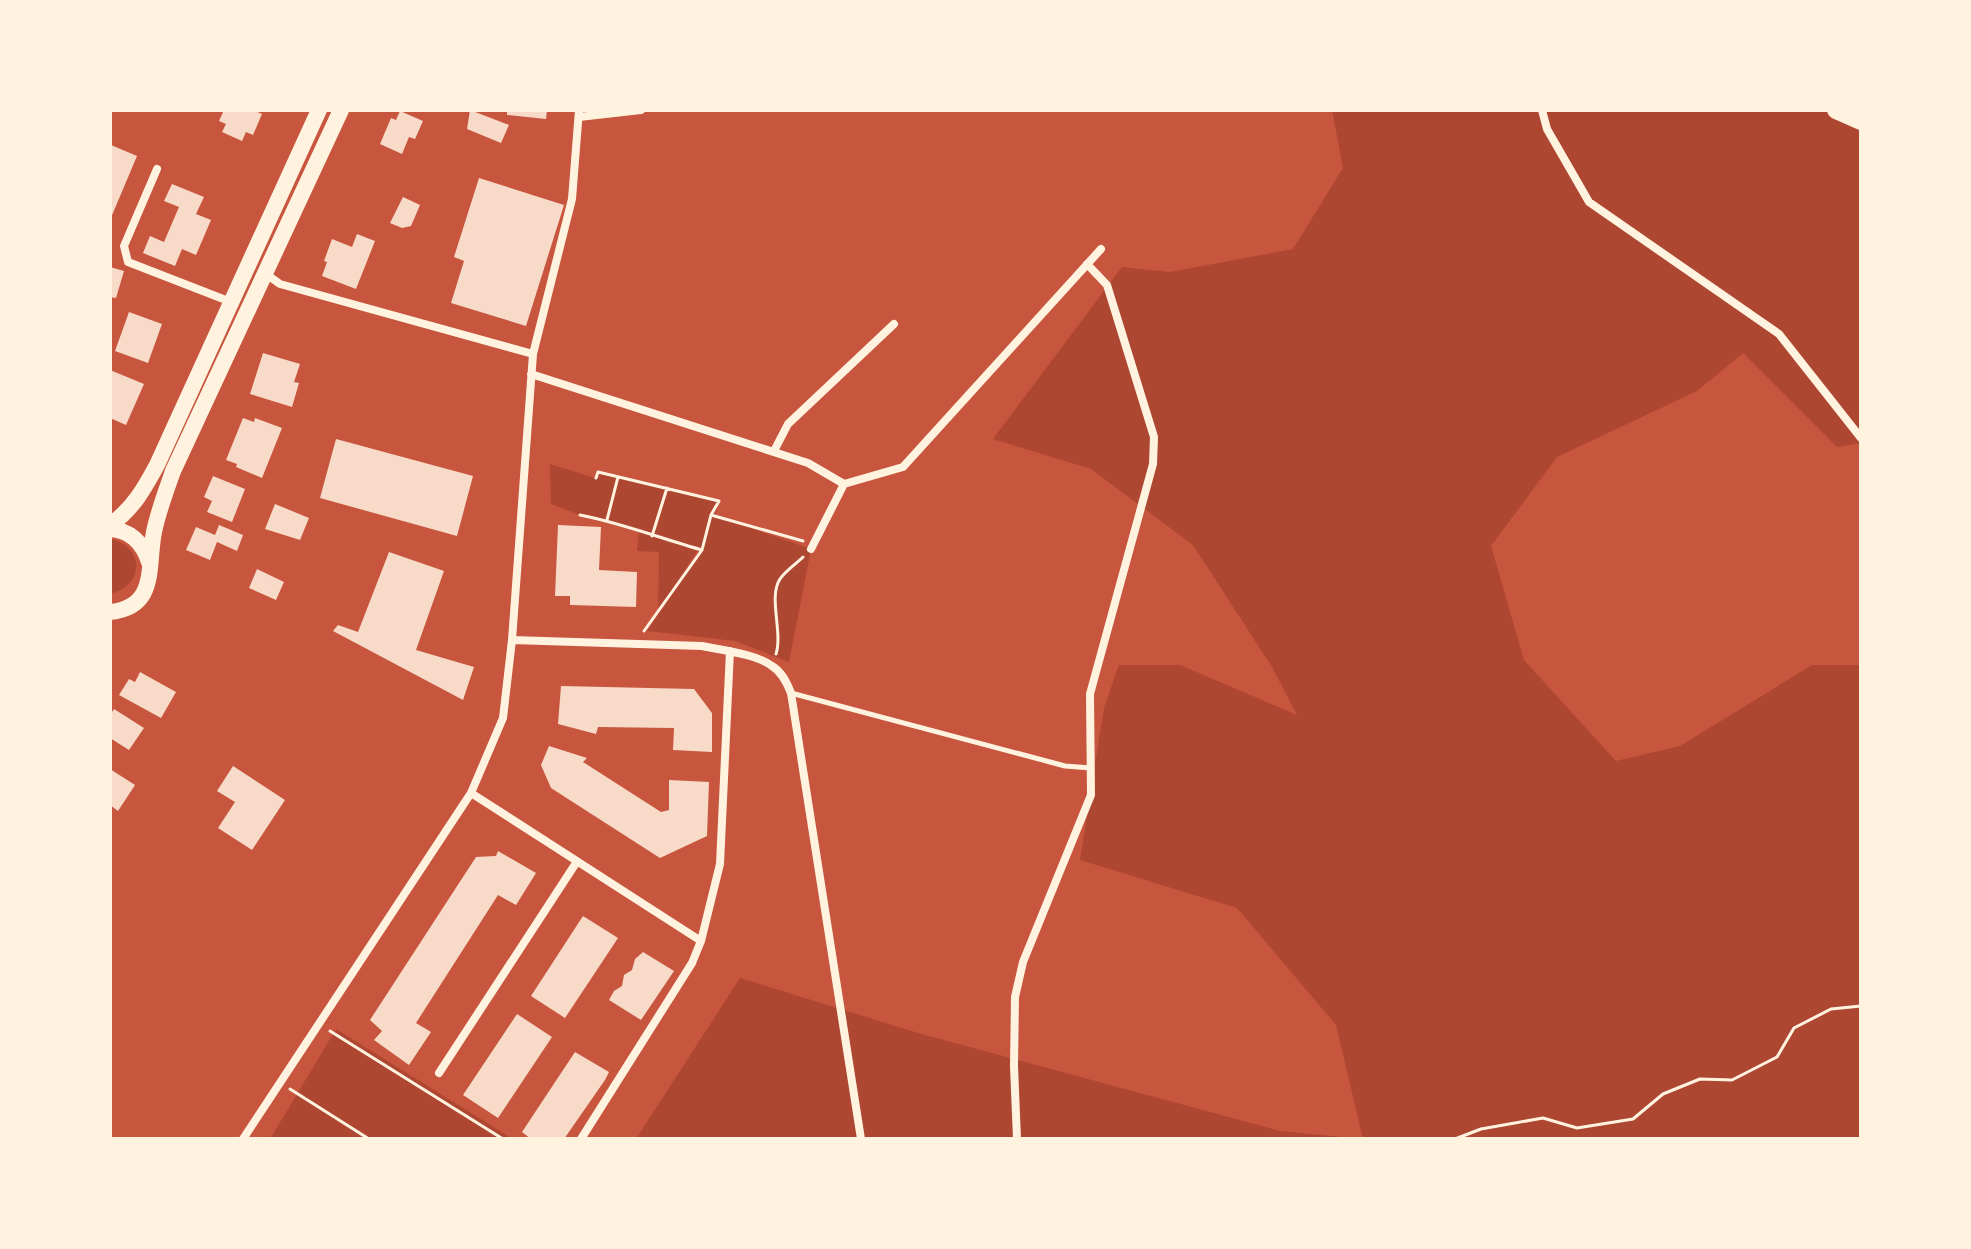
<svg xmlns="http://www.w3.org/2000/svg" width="1971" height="1249" viewBox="0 0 1971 1249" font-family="'Sofia Sans Condensed',sans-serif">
	<rect width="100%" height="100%" fill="#c8553d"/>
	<path fill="#ae4732" d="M1332 110H1861V443L1837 447 1743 353 1697 391 1557 457 1491 546 1524 660 1616 761 1680 746 1812 665H1861V1139H636L740 978 918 1033 1280 1131 1363 1139 1336 1025 1237 908 1080 860 1104 708 1119 665H1180L1297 715 1272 667 1193 545 1091 469 993 439 1122 267 1170 272 1293 249 1343 168Z
		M550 464 595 478 598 472 666 488 652 535 654 536 668 489 719 501 714 519 716 516 811 549 789 662 735 641 647 631 702 550H698L658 612 659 552 637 551 639 531 607 520 612 497 605 519 580 515 551 504Z
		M110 539C144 546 145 583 113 593H110Z
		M336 1029 513 1139H270Z"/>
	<path fill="#f7dbc8" d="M224 110H253L262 114 253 135 246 132 242 141 222 132 226 124 219 121Z
		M470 110 509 125 501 143 467 129Z
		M507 110H547L546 119 507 115Z
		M400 111 423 121 415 139 409 137 402 154 380 144 391 118 396 120Z
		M111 145 137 156 110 220V148Z
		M479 178 564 205 526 326 451 303 464 261 454 257Z
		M172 184 204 197 196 214 211 220 196 255 182 249 175 266 143 253 150 236 164 242 179 207 164 201Z
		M403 197 420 205 411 226 402 228 390 223Z
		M357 234 375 241 356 289 322 276 327 262 324 261 332 239 352 247Z
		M110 267 124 271 116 298 110 297Z
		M129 312 162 324 148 363 115 351Z
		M263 353 300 364 294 382 299 383 292 407 250 394Z
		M110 370 144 384 126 425 110 418Z
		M243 418 254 422 255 418 282 428 262 478 236 467 237 464 226 460Z
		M336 439 473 476 457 536 320 498Z
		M213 476 245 489 232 522 207 512 212 501 204 497Z
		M275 504 309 518 300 540 265 529Z
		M219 525 243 535 237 551 217 542 210 560 186 550 196 527 215 535Z
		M558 525 601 527 599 570 637 572 636 607 570 605V596H555Z
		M389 552 444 571 416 650 474 667 463 700 333 631 338 625 358 632Z
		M257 569 284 582 276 600 249 588Z
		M140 672 176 692 161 718 119 695 129 679 135 682Z
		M561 686 694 689 712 713V752L673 750 674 728 598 727 596 734 558 724Z
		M114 709 144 728 129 750 110 738V715Z
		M549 746 587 758 583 762 661 812 669 810V780L709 782 707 836 660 858 551 788 541 765Z
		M233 766 285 800 252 850 218 828 235 802 217 791Z
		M110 769 135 785 118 811 110 805Z
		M498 851 536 873 516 905 498 895 416 1023 431 1032 409 1065 374 1040 382 1031 370 1020 476 857 496 856Z
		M583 916 618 938 565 1018 531 996Z
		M643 952 674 971 641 1020 609 1000 614 991 622 986 624 975 632 970 635 959Z
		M517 1014 552 1037 498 1118 463 1095Z
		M575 1052 609 1072 605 1080 564 1139H531L522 1132Z"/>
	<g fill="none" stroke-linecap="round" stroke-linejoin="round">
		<path stroke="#fff3e0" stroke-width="3" d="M596 478 598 472 719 501 711 515 702 550 644 631
			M580 515C622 523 662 539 702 550
			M711 515 803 541
			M607 520 618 477
			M652 536 667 488
			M776 654C783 632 768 597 780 579 785 571 796 564 803 557
			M330 1031 503 1139
			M290 1089 369 1139
			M1455 1139 1481 1129 1543 1118 1577 1128 1633 1119 1663 1094 1700 1079 1732 1080 1777 1057 1794 1028 1831 1009 1861 1006"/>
		<path stroke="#fff3e0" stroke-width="5" d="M791 693 1065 766 1091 768"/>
		<path stroke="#fff3e0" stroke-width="8" d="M1542 110 1547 129 1589 202 1779 334 1861 438
			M579 117 641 110
			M157 169 124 246 128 262 231 302
			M266 274 280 284 533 354
			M531 374 808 463 844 484
			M774 451 788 424 894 324
			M844 484 903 467 1101 249
			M811 549 844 484
			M512 640 702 646C721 650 756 654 772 666 782 672 787 683 791 693L861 1139
			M471 793 701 941
			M439 1073 576 863
			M243 1139 471 793 503 718 512 640 533 354 572 199 579 110
			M581 1139 692 963 701 941 720 864 730 651
			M1017 1139 1014 1066 1015 997 1023 962 1091 795 1090 694 1153 464 1154 437 1107 285 1087 264"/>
		<path stroke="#fff3e0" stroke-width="16" d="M110 525C133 509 144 489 157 465L319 110
			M110 529C130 530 143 543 149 562
			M110 612C158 607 147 567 154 532 158 512 166 491 173 471L341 110"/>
		<path stroke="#fff3e0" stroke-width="18" d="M1836 110 1861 121"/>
	</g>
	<rect width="1971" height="1249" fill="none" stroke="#fff3e0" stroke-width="224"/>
</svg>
